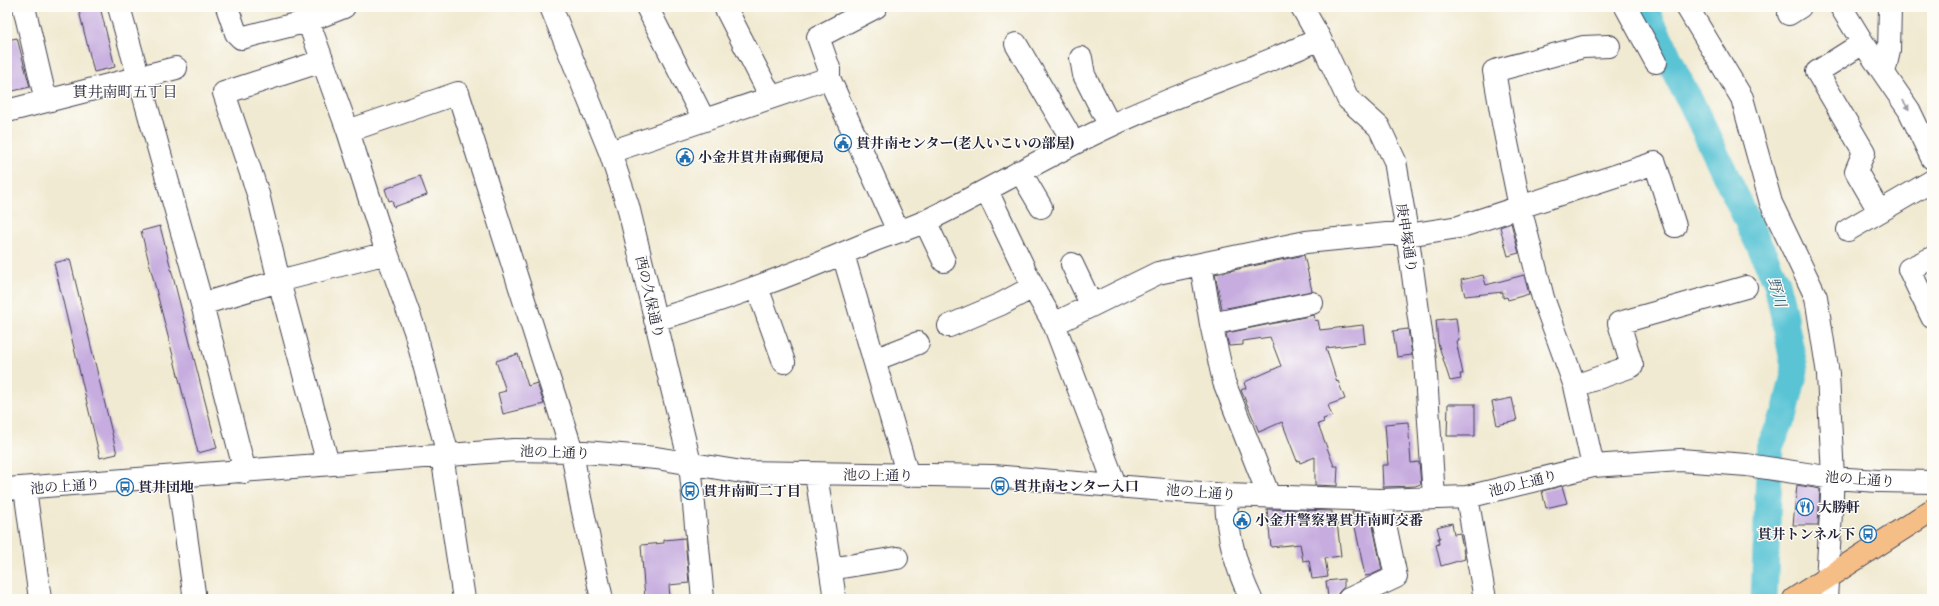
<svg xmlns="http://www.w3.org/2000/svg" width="1939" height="606" viewBox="0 0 1939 606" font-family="'Libre Bodoni','Noto Serif JP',serif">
	<rect width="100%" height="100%" fill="#fdfcf7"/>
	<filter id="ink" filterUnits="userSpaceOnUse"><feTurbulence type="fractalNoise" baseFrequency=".025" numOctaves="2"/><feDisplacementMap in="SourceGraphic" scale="8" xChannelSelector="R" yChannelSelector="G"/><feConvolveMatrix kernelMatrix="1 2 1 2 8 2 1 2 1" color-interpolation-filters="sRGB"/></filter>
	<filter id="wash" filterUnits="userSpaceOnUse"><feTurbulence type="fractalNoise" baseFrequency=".012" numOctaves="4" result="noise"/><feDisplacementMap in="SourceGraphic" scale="16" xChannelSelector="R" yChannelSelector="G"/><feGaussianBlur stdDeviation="0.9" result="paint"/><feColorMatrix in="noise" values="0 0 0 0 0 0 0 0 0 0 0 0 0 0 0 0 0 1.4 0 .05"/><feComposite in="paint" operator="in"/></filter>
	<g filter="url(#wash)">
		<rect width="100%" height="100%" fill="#f1ead2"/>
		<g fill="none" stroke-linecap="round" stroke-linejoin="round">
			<path stroke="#5ac4d5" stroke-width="27" d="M1645 7C1650 22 1659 35 1665 49 1673 68 1679 82 1690 100L1777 283 1795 370 1785 413 1770 446 1764 599"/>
		</g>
		<g id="blocks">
			<path fill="#c6acdf" d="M78 7H100L115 67 94 72Z
				M17 38 30 87 13 91 7 68V40Z
				M420 176 427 195 394 207 392 200 389 201 385 189Z
				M1511 223 1519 253 1508 256 1500 227Z
				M160 226 217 448 198 453 141 231Z
				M1304 255 1312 291 1222 309 1215 274Z
				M70 259 117 454 100 458 54 263Z
				M1483 275 1486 285 1524 275 1529 294 1508 300 1507 297 1503 298V292L1465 296 1461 280Z
				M1314 315 1315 321 1318 320 1320 330 1363 325 1365 343 1326 348 1337 382 1338 381 1345 399 1328 405 1332 416 1323 419 1324 422 1318 424 1334 466H1338L1337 486 1315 485V457L1300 463 1299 460 1297 461 1282 422 1259 432 1241 390 1246 388 1244 383 1247 381 1281 366 1270 337 1243 341V345L1229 346 1226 335 1227 333Z
				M1456 318 1459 340 1456 341 1463 374H1460L1461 379 1450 381 1438 343 1436 320Z
				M1408 329 1412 355 1397 357 1393 331Z
				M518 354 528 386 537 383 544 404 503 414 498 393 506 391 496 361Z
				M1512 398 1517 421 1497 425 1492 402Z
				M1448 404H1475V436H1447Z
				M1408 422 1411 463 1419 462 1421 484 1415 486 1383 487 1382 465H1388L1385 424Z
				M1797 485 1820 489 1818 525H1793Z
				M1562 486 1567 503 1546 508 1542 491Z
				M1267 509 1332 511V515L1336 514 1341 556 1325 558 1328 577 1312 579 1309 560 1303 561 1300 544 1271 547Z
				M1352 512H1370L1382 570 1371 575 1365 576Z
				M1452 523 1454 534 1460 533 1465 559 1441 566 1436 545 1439 544 1438 538H1440L1437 527Z
				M685 538 689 583 669 585 670 599H645L641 545 664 543V540Z
				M1344 579V587L1339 592 1337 596 1328 597 1326 581Z"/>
		</g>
	</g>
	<g filter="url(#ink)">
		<use href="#blocks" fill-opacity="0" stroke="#414052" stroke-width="1"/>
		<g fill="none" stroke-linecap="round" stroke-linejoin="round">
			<g stroke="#414052" stroke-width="24">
				<path id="minor" d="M24 7 46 101
					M119 7 202 304 245 472
					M227 7 236 33 241 38 308 21 344 7
					M303 7 348 131 387 253 415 331 448 455
					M551 7 610 152 628 206 690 463 703 599
					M647 7 704 120
					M725 7 771 97
					M876 7 818 37 829 68V78L898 231
					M1302 7 1320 39 1348 99 1379 127 1395 161 1407 232 1425 361 1434 497
					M1626 7 1656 62
					M1687 7 1742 98 1771 203 1816 297 1828 374 1833 478 1826 599
					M1841 7 1863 43 1909 110 1932 158
					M1789 14 1800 7
					M1863 43 1817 72 1864 152 1856 171 1879 211
					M1016 44 1067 131 1072 144
					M1081 58 1084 75 1110 126
					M322 61 224 93 258 194 279 281 328 464
					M1884 73 1889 51 1890 7
					M7 111 176 68
					M348 131 458 93 572 451 580 498 602 599
					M610 152 829 78
					M1020 171 1041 207
					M987 191 1033 287 1054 324 1116 487
					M925 221 944 261
					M1848 230 1932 181
					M1407 235 1459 227 1655 163 1675 226
					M843 254 908 476
					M1932 258 1909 269 1932 317
					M1072 264 1091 304
					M1201 264 1211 324 1224 382 1269 496
					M757 287 784 362
					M202 304 279 281 387 253
					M655 320C729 299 800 272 870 242 889 234 910 229 928 220 990 190 1049 154 1112 125 1180 93 1252 70 1320 39
					M1054 324 1158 273 1306 242 1407 232
					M1211 324 1312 303
					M949 326 1001 304 1033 287
					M874 360 918 343
					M1575 386 1632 366 1619 323 1746 287
					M442 455 464 599
					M1593 466 1575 386 1543 298 1520 207 1503 123 1494 71 1583 47 1609 46
					M816 474 835 599
					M178 477 194 593
					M7 489 514 450 572 451 621 455 656 458 742 472 993 476 1226 495 1380 500 1467 497 1593 466 1680 460 1747 465 1833 478 1878 481 1932 482
					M25 489 40 599
					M1226 495C1226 532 1235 565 1251 599
					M1467 497 1485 599
					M830 569 897 558
					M1349 599 1396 577 1380 500"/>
			</g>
			<g stroke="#414052" stroke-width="24">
				<path id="major" d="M1794 599 1932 510"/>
			</g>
			<use href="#minor" stroke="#fff" stroke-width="22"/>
			<use href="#major" stroke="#f6be87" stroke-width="22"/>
		</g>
		<defs><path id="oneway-solid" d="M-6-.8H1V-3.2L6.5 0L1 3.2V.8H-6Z"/></defs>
		<use fill="#9c9ca7" href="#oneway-solid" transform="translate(1906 105) rotate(57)"/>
	</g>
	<defs>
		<g id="civic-ring" transform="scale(0.9)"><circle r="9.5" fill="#fdfcf7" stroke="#1f6fb2" stroke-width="1.5"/><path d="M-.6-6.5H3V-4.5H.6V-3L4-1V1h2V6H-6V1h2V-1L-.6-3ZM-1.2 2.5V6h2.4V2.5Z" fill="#1f6fb2"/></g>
		<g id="bus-ring" transform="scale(0.9)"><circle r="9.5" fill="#fdfcf7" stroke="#1f6fb2" stroke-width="1.5"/><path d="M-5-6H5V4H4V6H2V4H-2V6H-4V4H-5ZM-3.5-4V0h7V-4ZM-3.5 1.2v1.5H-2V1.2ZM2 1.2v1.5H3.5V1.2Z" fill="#1f6fb2"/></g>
		<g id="restaurant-ring" transform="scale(0.9)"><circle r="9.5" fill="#fdfcf7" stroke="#1f6fb2" stroke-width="1.5"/><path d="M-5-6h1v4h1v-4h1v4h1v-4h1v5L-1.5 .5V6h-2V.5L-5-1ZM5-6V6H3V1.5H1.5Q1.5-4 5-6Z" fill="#1f6fb2"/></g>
	</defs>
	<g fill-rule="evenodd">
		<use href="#civic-ring" x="843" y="143"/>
		<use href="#civic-ring" x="685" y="157"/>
		<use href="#bus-ring" x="1000" y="486"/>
		<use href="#bus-ring" x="125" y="487"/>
		<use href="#bus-ring" x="690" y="491"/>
		<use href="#restaurant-ring" x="1805" y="507"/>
		<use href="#civic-ring" x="1242" y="520"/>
		<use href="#bus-ring" x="1868" y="534"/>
	</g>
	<g text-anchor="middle" stroke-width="3" stroke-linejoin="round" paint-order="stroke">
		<g font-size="14" font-weight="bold" fill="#22223b" stroke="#fdfcf7" text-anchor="start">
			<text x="856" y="148">貫井南センター(老人いこいの部屋)</text>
			<text x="698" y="162">小金井貫井南郵便局</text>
			<text x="1013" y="491">貫井南センター入口</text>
			<text x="138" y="492">貫井団地</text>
			<text x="703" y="496">貫井南町二丁目</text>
			<text x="1818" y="512">大勝軒</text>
			<text x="1255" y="525">小金井警察署貫井南町交番</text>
			<text x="1855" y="539" text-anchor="end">貫井トンネル下</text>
		</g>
		<g font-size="14" fill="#22223b" stroke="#fdfcf7">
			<text transform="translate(1407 238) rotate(81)" y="5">庚申塚通り</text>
			<text transform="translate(650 297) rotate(77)" y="5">西の久保通り</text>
			<text transform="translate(555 452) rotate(2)" y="5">池の上通り</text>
			<text transform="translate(878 475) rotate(1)" y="5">池の上通り</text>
			<text transform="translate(1860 479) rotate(4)" y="5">池の上通り</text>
			<text transform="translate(1523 483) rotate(-14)" y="5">池の上通り</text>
			<text transform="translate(65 486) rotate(-4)" y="5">池の上通り</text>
			<text transform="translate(1201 492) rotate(4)" y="5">池の上通り</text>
		</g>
		<g font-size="15" fill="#22223b" stroke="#fdfcf7">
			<text x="125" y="97">貫井南町五丁目</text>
		</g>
		<g font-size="15" font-style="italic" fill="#365b71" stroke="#fdfcf7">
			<text transform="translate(1777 292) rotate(74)" y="5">野川</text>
		</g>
	</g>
	<rect width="1939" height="606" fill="none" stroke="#fdfcf7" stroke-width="24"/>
</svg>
